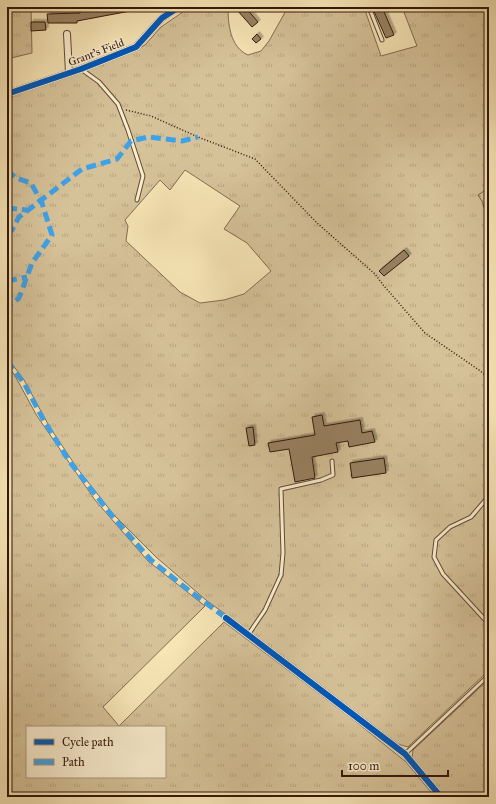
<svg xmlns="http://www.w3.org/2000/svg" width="496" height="804" viewBox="0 0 496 804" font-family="'IM FELL Great Primer',serif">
	<defs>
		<pattern id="grass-tufts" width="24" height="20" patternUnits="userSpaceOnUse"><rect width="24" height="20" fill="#d6c299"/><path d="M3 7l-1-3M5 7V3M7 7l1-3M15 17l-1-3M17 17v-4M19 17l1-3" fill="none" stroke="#b8a682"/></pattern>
		<pattern id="forest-firs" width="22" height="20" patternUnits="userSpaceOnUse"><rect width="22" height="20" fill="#d6c299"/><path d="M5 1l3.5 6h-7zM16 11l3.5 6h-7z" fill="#b8a682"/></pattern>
		<filter id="shadow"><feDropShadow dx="2.5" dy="-2.5" stdDeviation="0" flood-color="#0004"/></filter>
	</defs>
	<rect width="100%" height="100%" fill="#f7e5b6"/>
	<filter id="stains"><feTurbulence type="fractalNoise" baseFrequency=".005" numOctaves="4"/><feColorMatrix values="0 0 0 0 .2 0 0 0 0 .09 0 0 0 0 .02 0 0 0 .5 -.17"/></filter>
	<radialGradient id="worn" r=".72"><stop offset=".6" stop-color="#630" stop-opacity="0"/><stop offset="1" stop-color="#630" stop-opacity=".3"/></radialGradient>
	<path fill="url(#grass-tufts)" stroke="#846c51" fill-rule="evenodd" d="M7 7H31L32 53 7 59Z
		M190 7H228C228 24 230 47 248 55L261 51 269 41 288 7H365L366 13 381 56 417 46 402 7H489V186L486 190 478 195 482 201 486 212H489V670L408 747 398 744 262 641 206 600 156 557 114 515 77 468 49 426 24 380 7 357V100L11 99 15 93 136 50 145 45 161 27ZM185 170 240 206 224 229 247 243 271 271 244 294 224 300 200 303 180 292 126 241 128 226 125 220 160 180 170 190Z
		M7 366 14 374 37 416 95 500 148 561 205 606 103 707 119 726 224 622 349 716 406 762 435 797H7ZM27 727H165V777H27Z
		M489 679V797H446L412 759 413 750Z"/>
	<path fill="url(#forest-firs)" stroke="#846c51" d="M489 186V212H486L482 201 478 195 486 190Z"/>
	<path fill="#988263" stroke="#321709" filter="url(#shadow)" d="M99 7H141V9L77 21V23H48L47 14 80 13V11L99 8Z
		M240 7H245L258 22 252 27 237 10Z
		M372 7H382L394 35 386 38Z
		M31 22H45L46 30 31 31Z
		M257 34 261 39 256 43 252 39Z
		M404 250 409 256 384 276 379 271Z
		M322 415 324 426 360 420 362 433 372 431 375 442 349 447 348 441 336 443 338 452 312 457 315 478 295 482 289 449 270 452 268 443 315 435 312 417Z
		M253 427 255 445 249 446 246 428Z
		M384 458 386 473 352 478 350 463Z"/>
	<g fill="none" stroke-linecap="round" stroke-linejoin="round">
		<g stroke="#634a34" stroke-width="5">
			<path id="lane" d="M369 7 382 40
				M81 69 99 82 118 104 128 130 143 176 137 200
				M489 496 471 517 450 527 436 540 434 557 443 574 489 624
				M248 635 265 610 281 575 283 553 281 489 321 480 333 475 332 461
				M405 754 489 675"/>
		</g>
		<g stroke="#634a34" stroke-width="8">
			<path id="street" d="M67 34 69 73
				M7 94 81 69 136 47 162 18 179 7
				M226 618 405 754 441 797"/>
		</g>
		<path stroke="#321709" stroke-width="1.5" stroke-dasharray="1 2" stroke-linecap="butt" d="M126 110 151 116 198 137 255 159 317 223 375 274 384 286 425 333 479 370 489 378"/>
		<use href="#lane" stroke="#faeed0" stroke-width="3"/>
		<use href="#street" stroke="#faeed0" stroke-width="6"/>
		<path stroke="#3ea2e9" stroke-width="5" stroke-dasharray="10 5" stroke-linecap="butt" d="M7 170 16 178 31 183 42 203 52 235 32 263 19 298 7 307
			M7 208 27 210
			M7 234 12 230 19 217 82 169 117 159 131 141 148 137 182 141 198 137
			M7 281 27 277
			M7 361 24 383 43 419 69 461 113 517 151 560 187 589 226 618"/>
		<g stroke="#faeed0" stroke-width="8">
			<path id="cycleway" d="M7 94 81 69 136 47 162 18 179 7
				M226 618 405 754 441 797"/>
		</g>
		<use href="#cycleway" stroke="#0057b8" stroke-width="6"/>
	</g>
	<g text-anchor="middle" stroke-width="3" stroke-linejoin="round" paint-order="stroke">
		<g font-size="11" fill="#321709" stroke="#faeed0">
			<text transform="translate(96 52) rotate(-21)" y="4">Grant's Field</text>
		</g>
	</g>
	<rect width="496" height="804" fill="none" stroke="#f7e5b6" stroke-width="24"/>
	<rect x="8" y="8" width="480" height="788" fill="none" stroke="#321709" stroke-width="2"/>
	<rect x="12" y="12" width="472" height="780" fill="none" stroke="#321709"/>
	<rect x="26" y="726" width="140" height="52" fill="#faeed0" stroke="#aa9880"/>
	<rect x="34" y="739" width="20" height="6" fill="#0057b8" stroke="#aa9880"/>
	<text x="62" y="746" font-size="12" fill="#321709">Cycle path</text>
	<rect x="34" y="759" width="20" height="6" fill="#3ea2e9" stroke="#aa9880"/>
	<text x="62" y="766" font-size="12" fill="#321709">Path</text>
	<path d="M342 770v6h106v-6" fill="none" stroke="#321709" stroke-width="2"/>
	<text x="348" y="770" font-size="12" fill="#321709" stroke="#faeed0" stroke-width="3" paint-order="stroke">100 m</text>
	<rect width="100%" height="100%" filter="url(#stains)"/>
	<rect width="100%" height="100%" fill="url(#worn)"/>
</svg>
